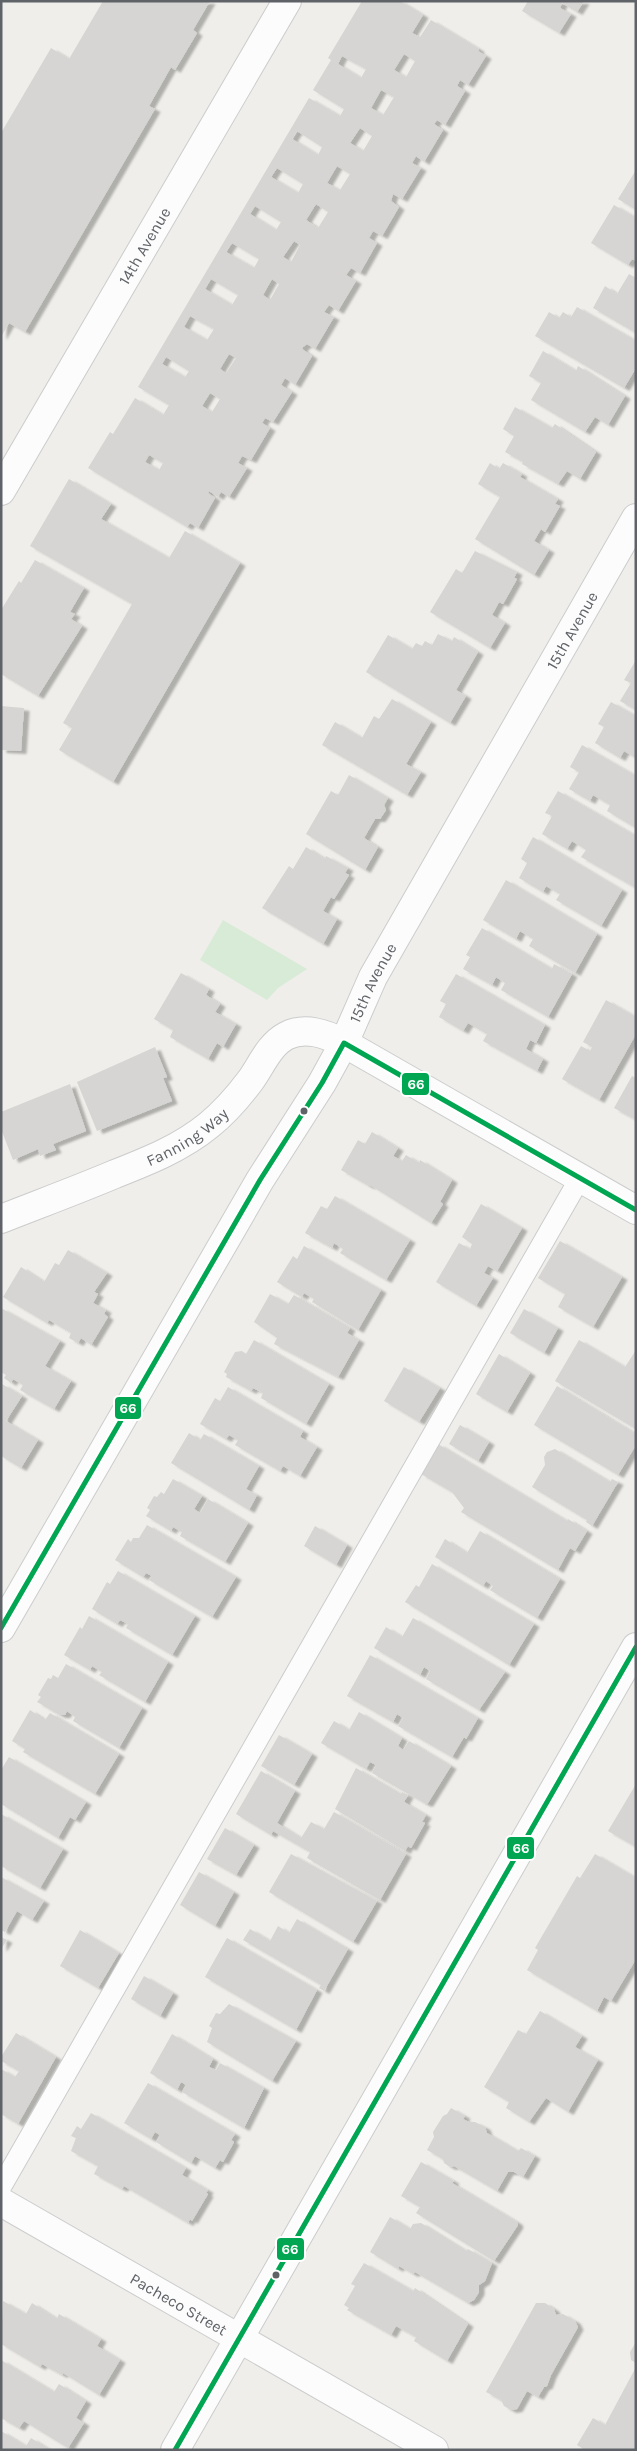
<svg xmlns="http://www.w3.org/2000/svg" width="637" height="2451" viewBox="0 0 637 2451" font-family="Karla,sans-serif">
	<defs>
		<filter id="shadow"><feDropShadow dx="5.5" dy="3" stdDeviation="1" flood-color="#0004"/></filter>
	</defs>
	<rect width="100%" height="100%" fill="#efeeea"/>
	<path fill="#d8ebd6" d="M223 920 307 969 278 988 267 1000 200 960Z"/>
	<path fill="#d6d5d3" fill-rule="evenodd" filter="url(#shadow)" d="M103 1H210L193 30 197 33 175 70 171 67 149 106 155 109 25 332 9 323 1 337V133L51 48 69 59Z
		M362 1H400L423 15 412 33 420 37 431 20 479 49 478 51 486 56 468 85 460 80 457 86 465 91 445 125 437 120 434 124 443 130 424 162 416 156 412 163 421 168 402 199 393 194 391 201 399 207 382 236 373 231 369 238 377 243 360 273 351 268 346 275 356 281 338 311 329 305 324 312 334 317 315 349 307 344 303 347 302 349 312 356 295 385 285 378 281 385 292 392 273 422 265 418 262 423 270 428 251 460 242 456 238 463 247 468 229 497 221 492 218 497 209 491 208 493 215 498 198 528 190 523 187 527 88 468 110 432 113 434 135 398 163 415 169 405 138 387 309 98 340 116 344 109 313 90 331 60 328 58ZM404 54 415 61 406 77 394 70ZM342 56 366 69 361 78 338 64ZM381 90 394 97 383 115 371 108ZM360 128 372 136 363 151 350 143ZM297 131 322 147 318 155 292 139ZM337 166 350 174 340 190 327 183ZM277 168 303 184 298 193 271 177ZM316 204 328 212 318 228 306 220ZM255 206 281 222 276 230 250 214ZM294 241 300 245 291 262 283 257ZM232 243 259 259 254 268 226 252ZM211 279 238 295 232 305 205 289ZM272 279 279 284 270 300 263 295ZM190 316 214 329 207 340 184 327ZM229 354 236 358 226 373 220 369ZM166 357 189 371 185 377 162 364ZM210 393 220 399 212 412 202 406ZM149 455 163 463 159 470 145 462Z
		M528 1H584L577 12 562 3 560 8 571 14 559 33 522 11Z
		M636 170V210L618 199Z
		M614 205 636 218V261L632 259 628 265 591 243Z
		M629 274 636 278V333L593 308 605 286 617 294Z
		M577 307 636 341V368L624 388 535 336 549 312 559 318 563 312 571 317Z
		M543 351 576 371 578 366 625 396 608 425 595 417 585 432 531 400 541 383 529 376Z
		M515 407 552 428 555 424 596 452 580 479 567 471 558 484 522 464 523 462 505 452 514 436 503 429Z
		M490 463 499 469 503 463 522 474 520 477 558 499 555 504 560 506 545 532 541 529 534 541 549 550 534 575 475 539 500 497 478 484Z
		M69 479 111 504 101 519 169 558 185 531 240 563 113 782 59 750 72 728 63 723 132 604 30 546Z
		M475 551 517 572 514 578 517 579 503 604 499 602 492 615 505 623 490 648 430 612 456 569 462 573Z
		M35 560 84 588 70 612 75 614 71 619 82 626 38 696 1 674V610L19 581 21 583Z
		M438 634 452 641 454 637 478 652 456 690 466 696 450 723 366 672 388 635 412 649 416 643 422 646 425 641 432 645Z
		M636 660V710L620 701 631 683 624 680Z
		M392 699 431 722 406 764 421 772 407 795 322 745 335 722 362 738 374 716 379 719Z
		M611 702 636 716V758L624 751 620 758 595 743 604 727 598 724Z
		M1 706 24 708 21 751 1 750Z
		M582 745 636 776V828L607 811 610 805 593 795 590 801 569 789 579 772 570 767Z
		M349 775 388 798 384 805 386 810 380 819H375L364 838 378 847 365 870 306 834 331 791 338 795Z
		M558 791 636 836V888L581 857 586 850 572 841 567 849 542 834 552 816 545 813Z
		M533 837 622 890 601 926 556 900 560 894 546 886 543 892 519 878 527 863 521 859Z
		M306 847 325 859 326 856 348 868 345 873 349 875 334 899 331 897 323 911 337 919 323 944 262 908 289 866 293 869Z
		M506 880 597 934 575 973 529 946 533 939 520 931 516 939 483 920Z
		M482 928 552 969 554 964 572 974 548 1017 501 990 505 983 496 977 492 985 463 969 470 957 466 955Z
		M181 973 209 989 206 995 220 1004 215 1012 236 1024 223 1047 217 1043 208 1059 170 1037 173 1030 154 1019Z
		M456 974 545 1025 536 1043 530 1040 526 1049 543 1059 537 1071 483 1041 487 1034 468 1023 463 1031 439 1017 446 1004 440 1001Z
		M606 1000 636 1017V1034L599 1100 562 1079 581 1046 590 1051 592 1047 583 1042Z
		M155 1047 167 1077 163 1078 172 1101 97 1131 77 1082Z
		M632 1076 636 1078V1120L614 1108Z
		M70 1084 86 1131 53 1144 56 1150 40 1156 38 1149 13 1160 1 1129V1112Z
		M372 1132 398 1148 393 1156 402 1161 406 1155 419 1163 420 1160 452 1180 440 1202 443 1204 431 1223 370 1185 369 1186 341 1170 358 1140 365 1144Z
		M335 1196 410 1240 386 1280 340 1253 343 1249 334 1243 332 1248 305 1233 321 1206 327 1209Z
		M481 1204 522 1228 497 1271 488 1266 484 1273 493 1278 476 1306 436 1282 459 1243 470 1249 472 1244 462 1237Z
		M560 1241 622 1277 593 1327 558 1307 565 1294 538 1278Z
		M304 1246 381 1290 358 1330 312 1302 314 1299 304 1293 302 1297 277 1282 293 1256 297 1259Z
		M68 1250 107 1273 94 1292 98 1294 93 1303 106 1310 104 1314 108 1317 91 1345 81 1338 78 1343 69 1338 71 1333 49 1320 47 1323 3 1297 21 1267 44 1282 55 1263 59 1265Z
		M270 1294 288 1304 294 1295 350 1328 347 1333 359 1340 338 1377 274 1344 277 1338 254 1322Z
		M1 1308 60 1341 45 1366 71 1381 54 1409 20 1390 23 1385 13 1379 11 1383 4 1378 6 1375 1 1372Z
		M524 1309 558 1328 544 1353 510 1333Z
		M254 1340 329 1384 306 1424 261 1398 263 1393 253 1388 251 1391 226 1377 227 1374 224 1372 235 1352 242 1351 246 1354Z
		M579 1340 625 1367 636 1350V1429L555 1381Z
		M499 1354 530 1373 507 1412 476 1394Z
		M404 1367 440 1388 419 1422 384 1401Z
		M2 1384 22 1396 6 1421 38 1440 21 1468 1 1456Z
		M557 1386 636 1434V1445L618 1475 534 1425Z
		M228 1387 303 1431 300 1437 317 1447 300 1476 283 1466 280 1471 235 1445 238 1440 229 1435 226 1439 200 1424 215 1398 220 1401Z
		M460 1425 489 1442 478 1461 449 1444Z
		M189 1433 200 1440 204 1434 259 1466 246 1489 257 1495 249 1510 171 1463Z
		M438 1444 567 1521 568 1519 587 1531 575 1551 570 1548 558 1570 461 1512 464 1508 452 1492 421 1474Z
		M555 1449 610 1482 612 1479 618 1482 592 1526 586 1522 587 1520 532 1487 545 1465 544 1457 547 1452Z
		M173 1479 202 1496 194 1509 200 1513 208 1499 248 1523 225 1562 180 1536 182 1532 173 1527 171 1531 146 1516 150 1510 147 1508 154 1496 157 1497 161 1492 164 1494Z
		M147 1525 236 1577 212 1617 149 1580 152 1576 146 1573 143 1577 115 1560 128 1539 131 1542 133 1538H139Z
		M315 1526 347 1545 336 1565 304 1546Z
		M480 1531 560 1579 537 1618 490 1590 493 1586 486 1581 483 1586 435 1557 445 1539 467 1553Z
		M432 1564 534 1624 509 1665 405 1602 416 1585 419 1587Z
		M118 1571 195 1616 172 1655 126 1628 128 1624 120 1620 117 1624 92 1609 107 1582 110 1584Z
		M89 1616 168 1662 145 1702 99 1675 102 1672 92 1666 90 1670 64 1655 80 1627 82 1629Z
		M413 1618 505 1672 479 1710 426 1679 430 1671 424 1667 420 1675 374 1648 386 1627 402 1637Z
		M370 1655 478 1718 466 1739 464 1737 452 1757 398 1726 403 1718 397 1714 393 1722 347 1696Z
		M66 1664 142 1708 119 1748 73 1721 75 1717 67 1711 65 1715H60L37 1702 41 1697 38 1695 48 1678 51 1679 53 1675 58 1678Z
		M30 1710 45 1720 50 1713 119 1754 95 1794 23 1752 25 1749 12 1741Z
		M359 1712 402 1738 398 1746 403 1750 409 1741 451 1766 428 1803 426 1804 372 1773 376 1765 370 1762 366 1769 321 1743 334 1721 349 1730Z
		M279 1735 312 1754 294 1785 261 1766Z
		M9 1757 86 1802 75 1820 70 1817 58 1838 1 1804V1770Z
		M356 1768 401 1794 402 1792 408 1795 404 1802 426 1815 422 1822 425 1823 411 1848 408 1846 405 1851 335 1809Z
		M261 1771 295 1791 277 1823 301 1838 311 1822 324 1829 334 1812 406 1854 380 1900 307 1858 310 1852 273 1831 271 1835 236 1814Z
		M636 1784V1847L608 1831Z
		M1 1814 63 1849 40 1888 1 1866Z
		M225 1828 254 1845 236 1875 207 1859Z
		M291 1854 377 1901 353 1942 269 1892Z
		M595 1854 636 1878V1959L611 2001 604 1997 597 2011 527 1970 538 1950 535 1948 577 1876 580 1878Z
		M199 1872 234 1892 215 1926 180 1905Z
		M1 1877 44 1901 32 1920 17 1911 5 1932 1 1930Z
		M297 1919 348 1949 324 1991 319 1988 321 1985 243 1940 250 1929 270 1941 278 1926 289 1933Z
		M80 1930 119 1953 98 1988 60 1966Z
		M1 1937 7 1940 1 1949Z
		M227 1938 317 1990 296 2030 205 1977Z
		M144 1976 173 1993 160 2016 131 1999Z
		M229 2004 296 2041 272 2081 207 2042 212 2028 209 2026 216 2013 220 2014Z
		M540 2011 582 2036 575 2047 598 2060 568 2112 546 2098 529 2122 506 2108 509 2102 484 2087 518 2030 526 2034Z
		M16 2033 56 2057 18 2124 1 2114V2069L15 2077 19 2071 1 2061V2057Z
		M172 2034 213 2059 209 2067 216 2070 220 2063 264 2088 244 2128 182 2092 186 2085 181 2082 177 2090 150 2073Z
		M148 2083 235 2134 231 2140 234 2142 223 2162 220 2160 215 2168 195 2156 191 2163 156 2142 160 2135 155 2132 151 2139 124 2123Z
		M451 2108 465 2116 463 2119 469 2122H475L485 2127 487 2133 518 2151 521 2148 535 2156 523 2177 514 2172H508L497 2191 454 2166 450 2167 444 2163 443 2159 427 2150 434 2137 433 2132 443 2116 447 2114Z
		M91 2113 186 2168 182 2175 208 2190 206 2193 208 2194 192 2221 190 2219 188 2223 124 2186 122 2189 94 2174 98 2166 71 2151 76 2138 71 2136 77 2126 81 2129Z
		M421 2162 454 2181 452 2183 517 2222 518 2225 494 2261 416 2213 420 2207 401 2196Z
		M390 2217 410 2229 413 2224 421 2223 466 2251 468 2249 492 2263 485 2281 479 2285V2292L474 2300 468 2303 415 2272 413 2274 399 2266 398 2269 370 2252Z
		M364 2263 413 2291 415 2288 468 2324 447 2361 414 2341 416 2337 396 2326 391 2335 347 2310 349 2308 344 2305 355 2286 351 2284Z
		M3 2301 26 2314 32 2303 57 2319 59 2314 101 2339 97 2346 120 2360 99 2395 63 2373 62 2375 42 2364 40 2367 1 2344Z
		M536 2303H545L554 2309 556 2315 563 2314 575 2321 578 2327 551 2375 547 2386 544 2387 538 2397 527 2391 517 2409 511 2410 504 2406 501 2400 486 2392Z
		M636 2342V2363L631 2360 630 2352Z
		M1 2360 54 2392 59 2384 86 2401 76 2418 84 2423 68 2448 24 2421 19 2428 1 2418Z
		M636 2367V2450H585L577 2445 593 2418 605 2425Z
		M1 2431 26 2446 31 2438 50 2450H1Z"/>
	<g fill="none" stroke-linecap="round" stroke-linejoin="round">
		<g stroke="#cbcccc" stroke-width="22">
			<path id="service" d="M1 2187 580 1178"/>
		</g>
		<g stroke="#cbcccc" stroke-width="30">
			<g id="minor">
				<path id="s1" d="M1 1219C39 1204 77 1190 115 1174 148 1161 181 1148 209 1125 225 1112 238 1097 250 1081 261 1066 269 1045 286 1036 305 1026 326 1034 344 1043L636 1210"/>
				<path id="s2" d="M1 1628 260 1180 322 1083 344 1043 373 977 636 518"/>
				<path id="s3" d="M1 2202 434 2450"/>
				<path d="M175 2450 636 1647"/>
			</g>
		</g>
		<g stroke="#cbcccc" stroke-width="30">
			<g id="tertiary">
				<path id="s4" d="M1 491 287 1"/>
			</g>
		</g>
		<use href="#service" stroke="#fdfcfc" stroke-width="20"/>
		<use href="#minor" stroke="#fdfcfc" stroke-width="28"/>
		<use href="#tertiary" stroke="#fdfcfc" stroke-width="28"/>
		<g stroke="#fff" stroke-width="9">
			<path id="bus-1" d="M1 1628 260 1180 322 1083 344 1043 636 1210
				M175 2450 636 1647"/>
		</g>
		<use href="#bus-1" stroke="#00a651" stroke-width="5"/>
	</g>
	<g fill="#5f6368" stroke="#fff" stroke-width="2">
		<circle cx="304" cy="1111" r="4.5"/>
		<circle cx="276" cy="2275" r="4.5"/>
	</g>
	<g text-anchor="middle" stroke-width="4" stroke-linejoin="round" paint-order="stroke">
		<g font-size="16" fill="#5f6368" stroke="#fff">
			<text dy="6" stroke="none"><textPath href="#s4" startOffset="284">14th Avenue</textPath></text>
			<text dy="6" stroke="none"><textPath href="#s2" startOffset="1150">15th Avenue</textPath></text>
			<text dy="6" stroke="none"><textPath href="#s2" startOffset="745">15th Avenue</textPath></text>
			<text dy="6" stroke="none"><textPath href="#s1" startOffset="204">Fanning Way</textPath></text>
			<text dy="6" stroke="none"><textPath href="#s3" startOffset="205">Pacheco Street</textPath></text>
		</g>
	</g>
	<g stroke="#fff" stroke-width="2">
		<rect x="401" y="1072" width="29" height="24" rx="5" fill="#00a651"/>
		<rect x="114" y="1396" width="28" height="24" rx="5" fill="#00a651"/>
		<rect x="506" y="1836" width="29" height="24" rx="5" fill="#00a651"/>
		<rect x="276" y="2237" width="29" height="24" rx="5" fill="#00a651"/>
	</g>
	<g font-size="14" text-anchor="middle" font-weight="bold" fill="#fff">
		<text x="416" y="1089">66</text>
		<text x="128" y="1413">66</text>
		<text x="521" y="1853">66</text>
		<text x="290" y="2254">66</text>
	</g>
	<rect width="637" height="2451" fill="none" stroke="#5f6368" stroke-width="5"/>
</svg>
